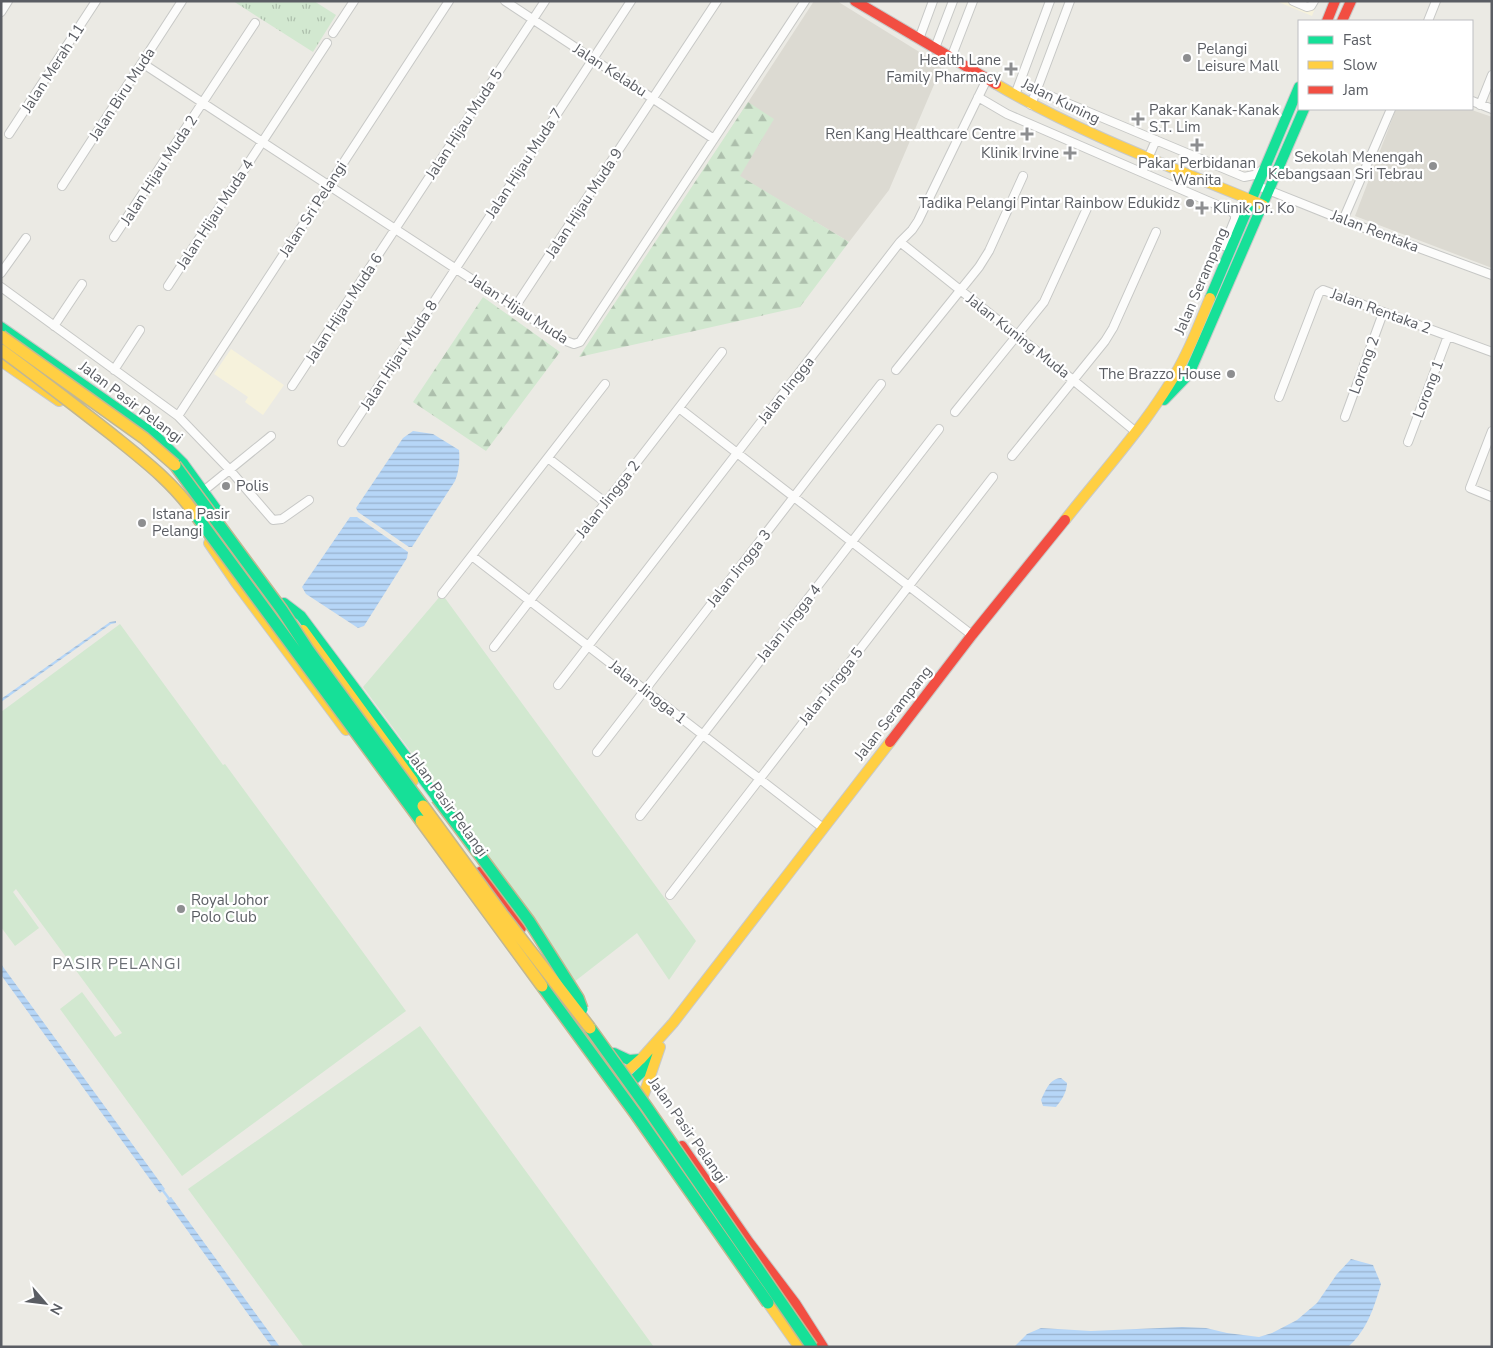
<svg xmlns="http://www.w3.org/2000/svg" width="1493" height="1348" viewBox="0 0 1493 1348" font-family="'Nunito Sans',sans-serif">
	<defs>
		<pattern id="forest-firs" width="22" height="20" patternUnits="userSpaceOnUse" patternTransform="scale(1.25)"><rect width="22" height="20" fill="#d2e8d0"/><path d="M5 1l3.5 6h-7zM16 11l3.5 6h-7z" fill="#adbfac"/></pattern>
		<pattern id="park-tufts" width="24" height="20" patternUnits="userSpaceOnUse" patternTransform="scale(1.25)"><rect width="24" height="20" fill="#d2e8d0"/><path d="M3 7l-1-3M5 7V3M7 7l1-3M15 17l-1-3M17 17v-4M19 17l1-3" fill="none" stroke="#adbfac"/></pattern>
		<pattern id="water-rules" width="6" height="5" patternUnits="userSpaceOnUse" patternTransform="scale(1.25)"><rect width="6" height="5" fill="#b6d6f7"/><path d="M0 2.5h6" fill="none" stroke="#97b1cc"/></pattern>
	</defs>
	<rect width="100%" height="100%" fill="#ebeae4"/>
	<path fill="#f6f2dc" d="M1276 1H1318L1312 16Z
		M231 349 284 385 263 415 245 402 248 397 214 374Z"/>
	<path fill="#dcdad2" d="M814 1H837L942 66 889 190 849 242 711 159Z
		M1396 109H1469L1492 117V268L1355 216Z"/>
	<path fill="#d2e8d0" d="M442 594 696 941 669 980 637 933 574 982 502 875 363 687Z
		M120 624 223 765 225 764 406 1011 182 1176 60 1009 82 992 115 1037 122 1033 16 889 13 892 39 928 15 946 1 927V712Z
		M420 1026 654 1347H304L188 1189Z"/>
	<path fill="url(#forest-firs)" d="M748 102 774 119 740 176 849 242 800 307 579 357Z
		M483 297 560 352 486 451 413 402Z"/>
	<path fill="url(#park-tufts)" d="M233 1H314L336 15 313 52Z"/>
	<path fill="url(#water-rules)" d="M413 431 433 434 459 450C460 460 459 472 455 481L412 547H409L358 512 356 508 403 438Z
		M350 517H357L408 552 407 558 364 626 358 628 306 594 302 587Z
		M116 621V623L111 624 1 702V699L110 622Z
		M1 964 165 1189 160 1193 1 975Z
		M1061 1078 1067 1083C1067 1092 1061 1101 1056 1107L1043 1106 1041 1100C1046 1090 1049 1079 1061 1078Z
		M171 1197 280 1347H272L166 1201Z
		M1351 1259 1373 1265 1381 1284C1374 1308 1367 1330 1348 1347H1014L1027 1334 1041 1328 1091 1331 1182 1327 1206 1328 1227 1333 1259 1337 1272 1333 1297 1320 1317 1303 1337 1274Z"/>
	<g fill="none" stroke-linecap="round" stroke-linejoin="round">
		<path stroke="#b6d6f7" stroke-width="2.5" d="M161 1188 170 1200"/>
		<g stroke="#c7c8c6" stroke-width="10">
			<path id="street" d="M505 1 714 139
				M1293 1 1307 7 1311 6 1314 1
				M1 12 8 1
				M1428 21 1436 1
				M333 33 354 1
				M919 39 933 1
				M935 48 953 1
				M951 58 973 1
				M142 63 566 341 574 344 580 342 805 1
				M1036 90 1244 177 1254 175 1264 169
				M1015 95 1050 1
				M978 97 1007 114 1231 211 1235 215V219L1224 246
				M1472 101 1492 109
				M1031 105 1070 1
				M1480 105 1492 75
				M9 134 96 1
				M1142 172 1156 140
				M62 186 182 1
				M1258 186 1343 220 1492 275
				M1343 220 1391 109
				M114 237 255 23
				M900 242 1073 380 1136 432
				M1 273 26 238
				M168 286 327 43
				M1 287 178 416 229 469 273 520 282 519 309 500
				M515 307 717 1
				M54 326 82 284
				M114 370 140 330
				M896 370 979 267 989 251 1023 176
				M292 386 545 1
				M1279 397 1319 293 1323 290 1492 352
				M679 408 972 635
				M955 412 1044 302 1089 204
				M178 416 449 1
				M1345 417 1383 313
				M1492 431 1470 488 1492 497
				M342 442 631 1
				M1408 442 1448 336
				M1012 456 1105 341 1113 328 1156 232
				M548 458 606 503
				M201 493 271 436
				M472 556 823 828
				M442 594 605 384
				M494 647 722 352
				M558 685 900 242 912 230 918 221 987 79
				M597 752 881 384
				M640 816 939 429
				M670 895 993 477"/>
		</g>
		<g stroke="#c8c9c8" stroke-width="12">
			<path id="fast" d="M1210 298 1299 87
				M1 327 154 434 183 463 222 517
				M1164 400 1189 374 1304 109
				M284 603 301 616 437 798
				M614 1053 629 1060 641 1059
				M625 1088 643 1071 654 1057"/>
		</g>
		<g stroke="#c8c9c8" stroke-width="12">
			<path id="slow" d="M996 84C1079 133 1174 168 1263 205
				M1 361 59 401
				M1065 520C1105 469 1158 412 1186 354 1195 336 1202 317 1210 298
				M209 543 237 584 346 730
				M303 630 413 781
				M618 1079 641 1059 673 1023 890 742
				M644 1094 660 1047
				M768 1303 799 1347"/>
		</g>
		<g stroke="#c8c9c8" stroke-width="12">
			<path id="jam" d="M855 1 996 84
				M1327 21 1335 1
				M1342 21 1351 1
				M890 742 972 635 1065 520
				M480 872 521 928
				M682 1146 748 1241 795 1303 823 1347"/>
		</g>
		<use href="#street" stroke="#fcfcfb" stroke-width="8"/>
		<use href="#fast" stroke="#16e098" stroke-width="10"/>
		<use href="#slow" stroke="#ffcf43" stroke-width="10"/>
		<use href="#jam" stroke="#f24e42" stroke-width="10"/>
		<g stroke="#c2b792" stroke-width="14" stroke-linecap="butt">
			<path id="fast-bridge" d="M175 465 282 610 309 651 423 806
				M195 514 421 821
				M437 798 529 921 578 998 582 1009
				M542 986 635 1113 768 1303
				M590 1028 646 1106 812 1347"/>
		</g>
		<g stroke="#c2b792" stroke-width="14" stroke-linecap="butt">
			<path id="slow-bridge" d="M1 336 144 438 175 465
				M1 350C38 377 74 405 110 433 141 458 172 481 195 514
				M423 806 502 914 590 1028
				M421 821 542 986"/>
		</g>
		<use href="#fast-bridge" stroke="#16e098" stroke-width="11"/>
		<use href="#slow-bridge" stroke="#ffcf43" stroke-width="11"/>
	</g>
	<g fill="#8d8e90" stroke="#fff" stroke-width="2">
		<circle cx="1187" cy="58" r="5"/>
		<path d="M1008.5 61.5h5v5h5v5h-5v5h-5v-5h-5v-5h5z"/>
		<path d="M1135.5 111.5h5v5h5v5h-5v5h-5v-5h-5v-5h5z"/>
		<path d="M1024.5 126.5h5v5h5v5h-5v5h-5v-5h-5v-5h5z"/>
		<path d="M1194.5 137.5h5v5h5v5h-5v5h-5v-5h-5v-5h5z"/>
		<path d="M1067.5 145.5h5v5h5v5h-5v5h-5v-5h-5v-5h5z"/>
		<circle cx="1433" cy="166" r="5"/>
		<circle cx="1190" cy="203" r="5"/>
		<path d="M1199.5 200.5h5v5h5v5h-5v5h-5v-5h-5v-5h5z"/>
		<circle cx="1231" cy="374" r="5"/>
		<circle cx="226" cy="486" r="5"/>
		<circle cx="142" cy="523" r="5"/>
		<circle cx="181" cy="909" r="5"/>
	</g>
	<g text-anchor="middle" stroke-width="4.5" stroke-linejoin="round" paint-order="stroke">
		<g font-size="15" fill="#5a5d63" stroke="#fff" text-anchor="start">
			<text x="1197" y="54">Pelangi<tspan x="1197" dy="17">Leisure Mall</tspan></text>
			<text x="1001" y="65" text-anchor="end">Health Lane<tspan x="1001" dy="17">Family Pharmacy</tspan></text>
			<text x="1149" y="115">Pakar Kanak-Kanak<tspan x="1149" dy="17">S.T. Lim</tspan></text>
			<text x="1016" y="139" text-anchor="end">Ren Kang Healthcare Centre</text>
			<text x="1059" y="158" text-anchor="end">Klinik Irvine</text>
			<text x="1423" y="162" text-anchor="end">Sekolah Menengah<tspan x="1423" dy="17">Kebangsaan Sri Tebrau</tspan></text>
			<text x="1197" y="168" text-anchor="middle">Pakar Perbidanan<tspan x="1197" dy="17">Wanita</tspan></text>
			<text x="1180" y="208" text-anchor="end">Tadika Pelangi Pintar Rainbow Edukidz</text>
			<text x="1213" y="213">Klinik Dr. Ko</text>
			<text x="1221" y="379" text-anchor="end">The Brazzo House</text>
			<text x="236" y="491">Polis</text>
			<text x="152" y="519">Istana Pasir<tspan x="152" dy="17">Pelangi</tspan></text>
			<text x="191" y="905">Royal Johor<tspan x="191" dy="17">Polo Club</tspan></text>
		</g>
		<g font-size="15" fill="#5a5d63" stroke="#fff">
			<text transform="translate(53 68) rotate(-57)" y="5">Jalan Merah 11</text>
			<text transform="translate(610 70) rotate(33)" y="5">Jalan Kelabu</text>
			<text transform="translate(122 94) rotate(-57)" y="5">Jalan Biru Muda</text>
			<text transform="translate(1061 101) rotate(26)" y="5">Jalan Kuning</text>
			<text transform="translate(464 124) rotate(-57)" y="5">Jalan Hijau Muda 5</text>
			<text transform="translate(524 163) rotate(-57)" y="5">Jalan Hijau Muda 7</text>
			<text transform="translate(159 170) rotate(-57)" y="5">Jalan Hijau Muda 2</text>
			<text transform="translate(584 203) rotate(-57)" y="5">Jalan Hijau Muda 9</text>
			<text transform="translate(313 209) rotate(-57)" y="5">Jalan Sri Pelangi</text>
			<text transform="translate(215 214) rotate(-57)" y="5">Jalan Hijau Muda 4</text>
			<text transform="translate(1375 231) rotate(21)" y="5">Jalan Rentaka</text>
			<text transform="translate(1201 281) rotate(-67)" y="5">Jalan Serampang</text>
			<text transform="translate(344 308) rotate(-57)" y="5">Jalan Hijau Muda 6</text>
			<text transform="translate(519 309) rotate(33)" y="5">Jalan Hijau Muda</text>
			<text transform="translate(1381 311) rotate(20)" y="5">Jalan Rentaka 2</text>
			<text transform="translate(1018 336) rotate(38)" y="5">Jalan Kuning Muda</text>
			<text transform="translate(399 355) rotate(-57)" y="5">Jalan Hijau Muda 8</text>
			<text transform="translate(1364 365) rotate(-70)" y="5">Lorong 2</text>
			<text transform="translate(1428 389) rotate(-69)" y="5">Lorong 1</text>
			<text transform="translate(786 390) rotate(-52)" y="5">Jalan Jingga</text>
			<text transform="translate(131 402) rotate(37)" y="5">Jalan Pasir Pelangi</text>
			<text transform="translate(608 499) rotate(-52)" y="5">Jalan Jingga 2</text>
			<text transform="translate(739 568) rotate(-52)" y="5">Jalan Jingga 3</text>
			<text transform="translate(789 623) rotate(-52)" y="5">Jalan Jingga 4</text>
			<text transform="translate(831 686) rotate(-52)" y="5">Jalan Jingga 5</text>
			<text transform="translate(648 692) rotate(38)" y="5">Jalan Jingga 1</text>
			<text transform="translate(893 713) rotate(-52)" y="5">Jalan Serampang</text>
			<text transform="translate(448 804) rotate(54)" y="5">Jalan Pasir Pelangi</text>
			<text transform="translate(688 1130) rotate(55)" y="5">Jalan Pasir Pelangi</text>
		</g>
		<g font-size="16" letter-spacing="1" fill="#6b6f75" stroke="#fff">
			<text x="117" y="969">PASIR PELANGI</text>
		</g>
	</g>
	<rect width="1493" height="1348" fill="none" stroke="#5a5d63" stroke-width="5"/>
	<rect x="1298" y="20" width="175" height="90" fill="#ffffff" stroke="#bdbec1"/>
	<rect x="1308" y="36" width="25" height="8" fill="#16e098" stroke="#bdbec1"/>
	<text x="1343" y="45" font-size="15" fill="#5a5d63">Fast</text>
	<rect x="1308" y="61" width="25" height="8" fill="#ffcf43" stroke="#bdbec1"/>
	<text x="1343" y="70" font-size="15" fill="#5a5d63">Slow</text>
	<rect x="1308" y="86" width="25" height="8" fill="#f24e42" stroke="#bdbec1"/>
	<text x="1343" y="95" font-size="15" fill="#5a5d63">Jam</text>
	<g transform="translate(45 1303) rotate(118)" stroke="#ffffff" stroke-width="4" paint-order="stroke">
	<path d="M0-4L9 19L0 12L-9 19Z" fill="#5a5d63"/>
	<text y="-8" font-size="14" font-weight="bold" text-anchor="middle" fill="#5a5d63">N</text>
	</g>
</svg>
